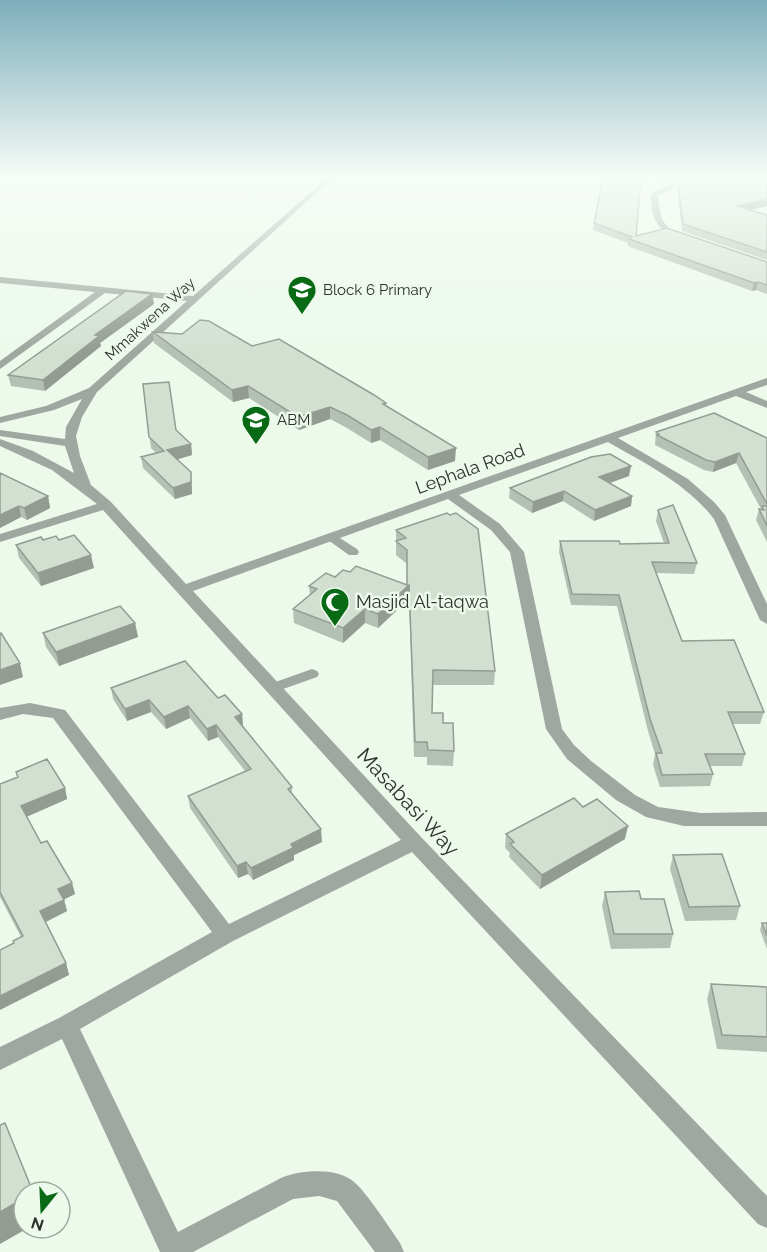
<svg xmlns="http://www.w3.org/2000/svg" width="767" height="1252" viewBox="0 0 767 1252" font-family="Raleway,sans-serif">
	<rect width="100%" height="100%" fill="#ecf9eb"/>
	<g fill="none" stroke-linecap="round" stroke-linejoin="round">
		<path fill="#a0a6a0" fill-rule="evenodd" d="M332 533 357 549 359 552 357 555H349L328 540 326 537Z
			M312 669 317 671 319 674 317 677 272 693 265 688 267 685Z"/>
		<path fill="#a0a6a0" fill-rule="evenodd" d="M328 177H334L97 392 82 417 76 436 80 456 91 485 111 502 186 584 767 378V385L746 392 767 401V408L736 396 618 438 688 479 714 502 725 515 767 604V624L760 620 714 519C686 483 646 464 608 442L459 495 500 524 524 552 562 729 574 745 591 761 635 795 658 807 701 813 767 812V826H684L646 817 616 800 567 759 546 729 510 552 491 530 448 499 193 591 421 837 767 1196V1228L758 1224 412 852 233 941 80 1029 178 1232 281 1178C300 1170 337 1167 354 1182 367 1193 389 1227 400 1243L404 1252H375L337 1201 319 1196 293 1199 193 1252H160L62 1039 0 1070V1047L59 1018 212 932 53 718 23 714 0 720V708L30 703 65 710 229 924 401 840 103 510 0 542V534L97 504 52 470 0 446V439L33 451 74 473 65 446 0 436V430L65 439 66 427 82 399 54 410 0 423V417L46 406 89 388 187 301 105 293 0 369V361L95 292 0 283V277L193 296Z
			M706 177H719L676 187 658 196C661 220 661 227 685 235V239C661 240 649 215 651 194L671 184Z"/>
	</g>
	<path fill="#b5c0b4" d="M643 177H691L665 183Z
		M678 183 767 206 749 210 767 215V260L682 231 677 189Z
		M594 223 636 236 767 262V294L756 290 752 291 628 246V243L593 230Z
		M152 294 154 304 100 343 101 346 45 391 11 386 8 375Z
		M153 332 252 346 386 403V406L455 461 428 470 380 440 371 443 347 428 330 419 299 430 249 398 233 402 154 343Z
		M143 384 176 430 191 444 192 455 177 459 192 483V494L175 499 143 468 141 457 156 453 151 448Z
		M656 432 767 438V542L756 520 759 509H761L736 463 713 472 704 470 655 445Z
		M0 473 48 496 50 508 27 520 21 517 0 528Z
		M629 476 610 483 632 496 631 506 594 521 563 501 532 513 509 498 510 488Z
		M658 510 697 563 694 574 656 573 682 641 764 712 760 724H733L745 754 742 766H710L713 774 710 786 660 787 653 765 655 754 648 731 617 606 571 605 559 552 560 541 620 544 664 543 656 521Z
		M447 513 495 671 494 685H433L432 713 443 723 454 751 453 766 427 765V757H414L409 599 378 628 365 623 343 643 294 623 293 609 310 595 309 586 350 572 407 585V564L396 555V530Z
		M43 540H59L94 568 41 586 19 558 16 545Z
		M135 623 138 637 59 666 46 647 43 633Z
		M111 688 218 698 242 714 243 726 292 787V795L322 842 294 855V860L253 880 248 874 238 878 190 808 188 796 245 771 218 737 208 741 190 718 166 729 151 712 127 721 113 699Z
		M16 772 65 788 67 799 26 817 41 843 72 883 75 894 64 899 67 911 45 922 66 963 69 975 14 943 21 937 0 897V784L17 777Z
		M583 807 625 839 540 889 509 857 510 853 505 848 506 834Z
		M673 855 740 906 736 920 685 921 670 869Z
		M605 892 641 899 673 934 670 948 611 949 602 906Z
		M762 923H767V949L760 930Z
		M711 984 767 987V1052L717 1049 707 999Z"/>
	<path fill="#939c92" d="M666 177H691L665 183Z
		M767 199V206L736 213 737 206Z
		M758 282 756 290 752 291 754 283Z
		M152 294 154 304 100 343 101 346 45 391 43 380 95 335Z
		M248 386 249 398 233 402 232 390Z
		M330 407V419L299 430 298 417Z
		M380 427V440L371 443V430Z
		M191 444 192 455 169 462 167 450Z
		M456 448 455 461 428 470V457Z
		M739 453 736 463 713 472 715 462Z
		M631 466 629 476 598 487 599 477Z
		M191 472 192 494 175 499 173 488Z
		M564 491 563 501 532 513 533 502Z
		M48 496 50 508 27 520 24 508Z
		M632 496 631 506 594 521 595 510Z
		M19 506 21 517 0 528V515Z
		M91 555 94 568 41 586 38 573Z
		M409 585V599L378 628V614Z
		M365 609V623L343 643V628Z
		M135 623 138 637 59 666 56 652Z
		M20 663 23 677 0 685V670Z
		M149 700 151 712 127 721 125 709Z
		M188 706 190 718 166 729 164 717Z
		M242 714 243 726 235 717Z
		M216 725 218 737 208 741 207 729Z
		M65 788 67 799 24 818 21 806Z
		M628 826 625 839 540 889 542 875Z
		M321 829 322 842 294 855V860L253 880 251 868 291 844Z
		M246 862 248 874 238 878 237 866Z
		M72 883 75 894 61 901 58 889Z
		M64 900 67 911 44 923 40 911Z
		M66 963 69 975 0 1010V996Z
		M24 1198V1228H28L0 1244V1212Z"/>
	<path fill="#d2dfd1" stroke="#939c92" stroke-width="1.5" d="M613 177H641L636 236 667 228 767 262V285L758 282 754 283 629 239 632 237 594 223 603 179Z
		M705 177H767V199L737 206 767 215V252L683 224 678 183Z
		M126 291 152 294 95 335 99 336 43 380 8 375Z
		M200 320 209 321 252 346 279 339 374 395 386 403 383 404 456 448 428 457 380 427 371 430 347 415 330 407 298 417 248 386 232 390 153 332 182 334Z
		M169 382 176 430 191 444 167 450 191 472V482L173 488 141 457 164 451 149 437 143 384Z
		M714 413 767 438V504L739 453 715 462 706 460 657 435 659 434 656 432Z
		M610 454 631 466 599 477 632 496 595 510 564 491 533 502 510 488 591 457Z
		M0 473 48 496 24 508 19 506 0 515Z
		M673 505 697 563 652 562 682 641 734 640 764 712H728L745 754H705L713 774 662 775 656 753H662L650 719 619 595 572 594 560 541H619L620 544 669 543 658 510Z
		M762 506H767V526L759 509 764 510Z
		M447 513 450 515 456 513 478 529 495 671 433 670 432 713H443V723H453L454 751 428 750 427 742H415L409 585 378 614 365 609 343 628 293 609 317 589 309 586 326 573 335 577 343 570 350 572 356 566 407 585V550L396 541 406 538 396 530Z
		M74 535 91 555 38 573 16 545 41 537 43 540 56 536 59 540Z
		M120 606 135 623 56 652 43 633Z
		M1 633 20 663 0 670V634Z
		M185 661 218 698 225 695 242 714 235 717 292 787 288 789 321 829 291 844 293 848 251 868 246 862 237 866 188 796 251 769 216 725 207 729 188 706 164 717 149 700 125 709 111 688Z
		M47 759 65 788 21 806 41 843 47 841 72 883 58 889 64 900 40 911 66 963 0 996V950L14 943 13 941 23 936 0 892V784L18 777 16 772Z
		M574 798 583 807 597 799 628 826 542 875 510 844 514 842 506 834Z
		M722 854 740 906 689 907 673 855Z
		M639 891 641 899H664L673 934H614L605 892Z
		M762 923H767V936Z
		M711 984 767 987V1037L722 1035Z
		M5 1123 33 1192H24V1198L0 1212V1125Z"/>
	<linearGradient id="sky" x2="0" y2="1"><stop stop-color="#7daebc"/><stop offset="0.5" stop-color="#f6fcf6"/><stop offset="1" stop-color="#f6fcf6" stop-opacity="0"/></linearGradient>
	<rect width="767" height="352" fill="url(#sky)"/>
	<defs>
		<g id="school-pin" transform="scale(1.5)"><path d="M0 17L-7.5 6A9.5 9.5 0 1 1 7.5 6Z" fill="#096a15" stroke="#ecf9eb"/><path d="M0-5L7-2L0 1L-7-2ZM-4 1L0 2.5L4 1V4Q0 6-4 4Z" fill="#fff"/></g>
		<g id="university-pin" transform="scale(1.5)"><path d="M0 17L-7.5 6A9.5 9.5 0 1 1 7.5 6Z" fill="#096a15" stroke="#ecf9eb"/><path d="M0-5L7-2L0 1L-7-2ZM-4 1L0 2.5L4 1V4Q0 6-4 4Z" fill="#fff"/></g>
		<g id="mosque-pin" transform="scale(1.5)"><path d="M0 17L-7.5 6A9.5 9.5 0 1 1 7.5 6Z" fill="#096a15" stroke="#ecf9eb"/><path d="M3.5-4.9A6 6 0 1 0 3.5 4.9A5 5 0 1 1 3.5-4.9Z" fill="#fff"/></g>
	</defs>
	<g fill-rule="evenodd">
		<use href="#school-pin" x="302" y="290"/>
		<use href="#university-pin" x="256" y="420"/>
		<use href="#mosque-pin" x="335" y="602"/>
	</g>
	<g text-anchor="middle" stroke-width="5" stroke-linejoin="round" paint-order="stroke">
		<g font-size="15" fill="#2d322d" stroke="#ecf9eb" text-anchor="start">
			<text x="323" y="295">Block 6 Primary</text>
			<text x="277" y="425">ABM</text>
		</g>
		<g font-size="15" fill="#2d322d" stroke="#ecf9eb">
			<text transform="translate(150 319) rotate(-42)" y="5">Mmakwena Way</text>
		</g>
		<g font-size="18" fill="#2d322d" stroke="#ecf9eb">
			<text transform="translate(470 469) rotate(-20)" y="6">Lephala Road</text>
		</g>
		<g font-size="18" fill="#2d322d" stroke="#ecf9eb" text-anchor="start">
			<text x="356" y="608">Masjid Al-taqwa</text>
		</g>
		<g font-size="21" fill="#2d322d" stroke="#ecf9eb">
			<text transform="translate(408 802) rotate(47)" y="7">Masabasi Way</text>
		</g>
	</g>
	<g transform="translate(42 1210) rotate(198)"><circle r="28" fill="#ecf9eb" stroke="#a0a99f" stroke-width="1.5"/>
	<path d="M0-4.5L10 22L0 15L-10 22Z" fill="#096a15"/>
	<text y="-9" font-size="16" font-weight="bold" text-anchor="middle" fill="#2d322d">N</text>
	</g>
</svg>
